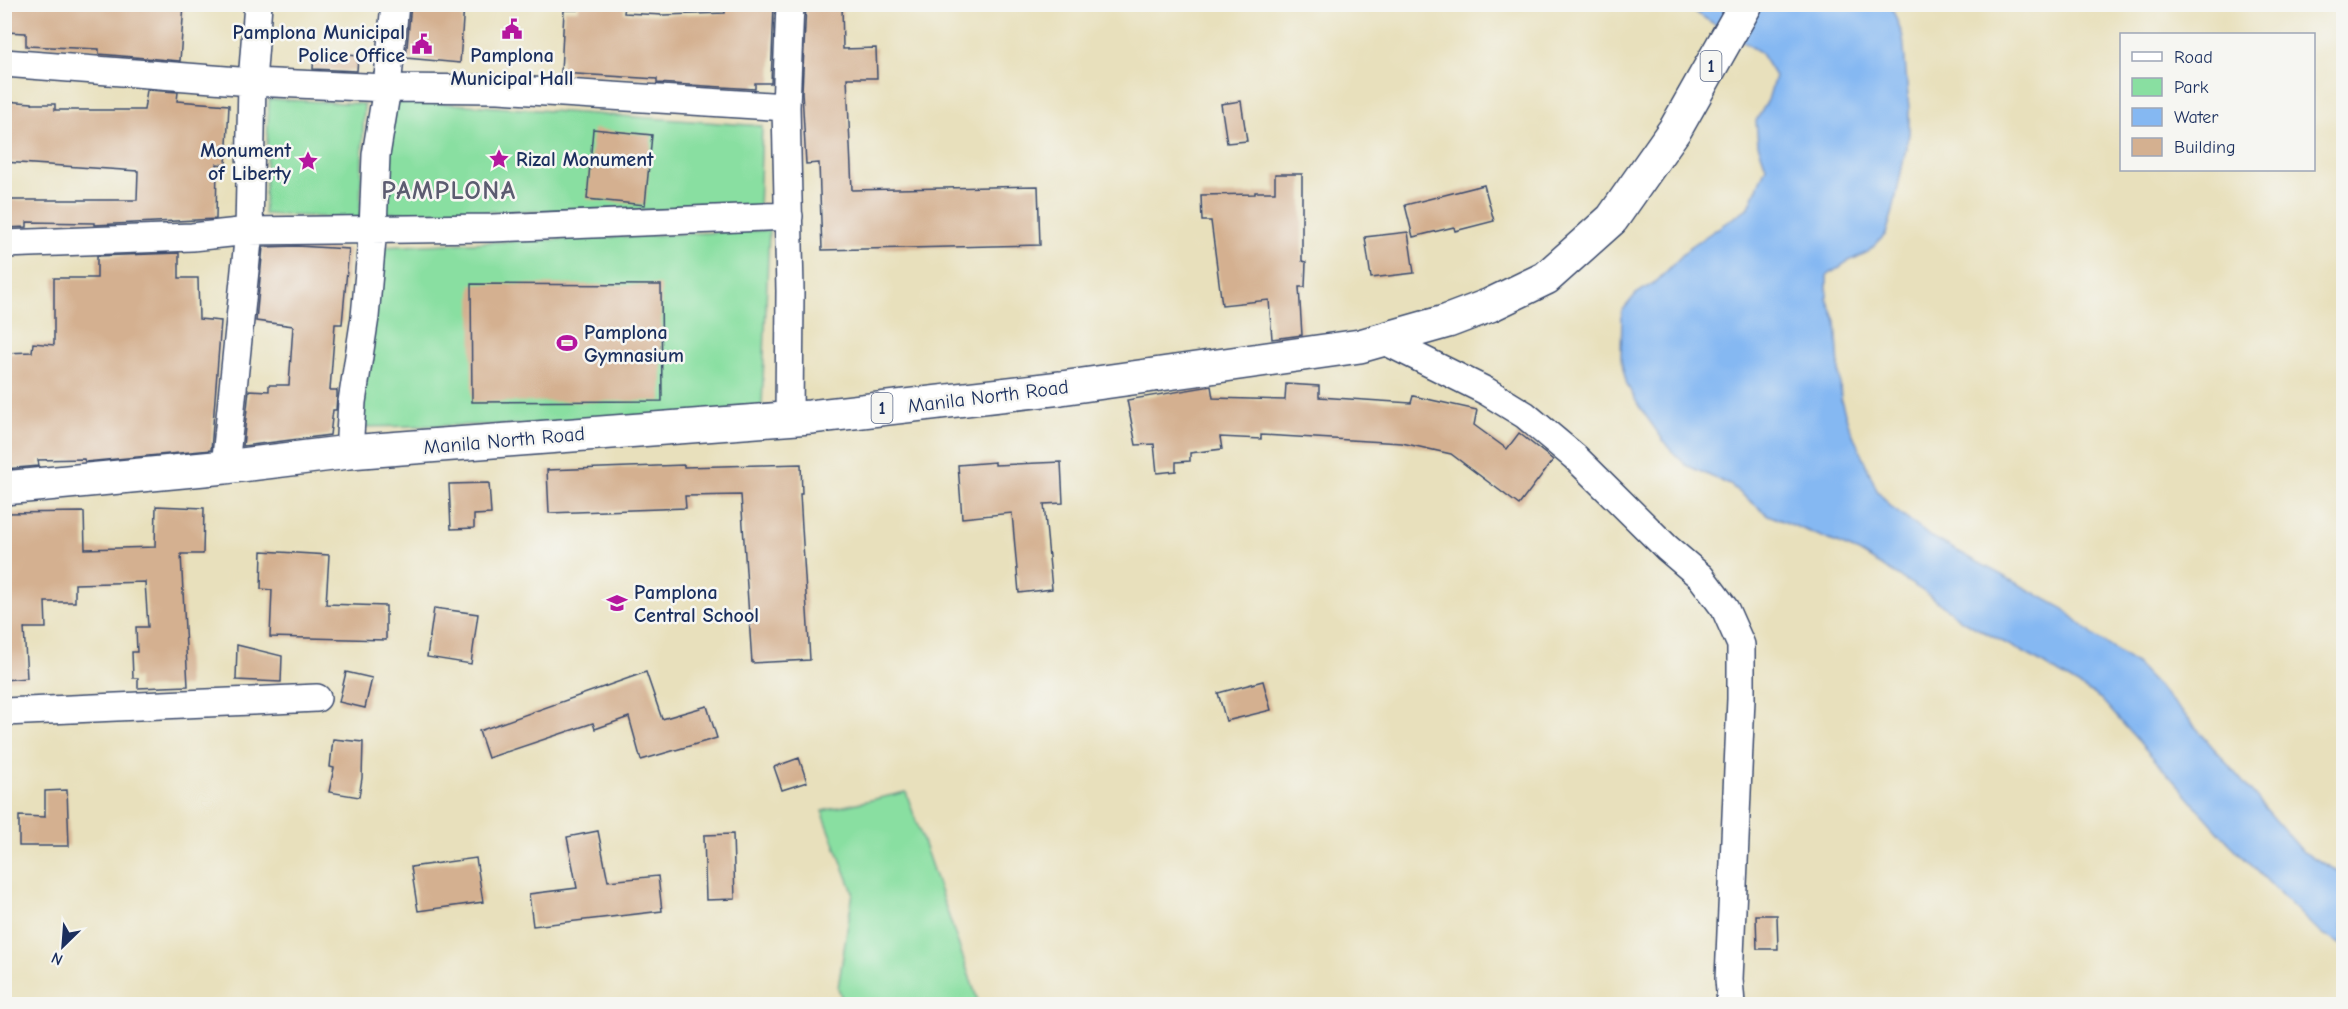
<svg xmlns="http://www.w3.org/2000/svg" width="2348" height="1009" viewBox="0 0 2348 1009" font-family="'Comic Neue',sans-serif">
	<rect width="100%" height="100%" fill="#f6f6f2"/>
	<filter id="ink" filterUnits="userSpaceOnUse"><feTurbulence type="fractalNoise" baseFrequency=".0167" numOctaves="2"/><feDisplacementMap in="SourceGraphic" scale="12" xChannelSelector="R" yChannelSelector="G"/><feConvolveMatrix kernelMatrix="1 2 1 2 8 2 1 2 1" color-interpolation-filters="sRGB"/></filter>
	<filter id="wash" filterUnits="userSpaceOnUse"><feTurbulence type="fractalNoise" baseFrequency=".008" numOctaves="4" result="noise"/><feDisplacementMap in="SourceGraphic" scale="24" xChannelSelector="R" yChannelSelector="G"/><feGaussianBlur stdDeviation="1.35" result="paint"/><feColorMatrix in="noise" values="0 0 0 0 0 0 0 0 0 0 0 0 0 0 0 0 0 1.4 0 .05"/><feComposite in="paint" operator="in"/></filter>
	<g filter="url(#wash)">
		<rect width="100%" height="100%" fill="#e8e0bc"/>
		<path fill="#89dfa1" stroke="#528780" stroke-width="1.5" d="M269 99 364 104 360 219 264 214Z
			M396 100 762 126 759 209 379 213Z
			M769 230 762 406 636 423 351 427 381 247Z
			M906 792 979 1004H844L838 988 853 892 822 811Z"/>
		<path fill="#85b8f2" stroke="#5074a8" stroke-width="1.5" d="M1683 5H1891L1903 37 1909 108V134L1893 211 1886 234 1868 252 1847 262 1827 276V299L1836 321 1841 400 1848 423 1877 490 1892 508 1930 536 2064 609 2093 635 2136 664 2186 716 2303 852 2343 874V946L2318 931 2228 842 2101 699 2032 657 1963 621 1923 591 1859 552 1768 515 1730 485 1686 465 1668 447 1639 406 1627 385 1621 361 1622 311 1636 294 1657 281 1690 247 1749 207 1766 167 1758 144 1756 121 1768 100 1775 76 1760 52Z"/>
		<g id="blocks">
			<path fill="#d4b090" d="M27 4H184L180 61 99 54V49L26 46V33L4 32V5Z
				M411 4H464L460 63 406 58Z
				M578 4H625L624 13 663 15 725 13V4H774L771 83H755V89L657 83V79L561 73 564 10H578Z
				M806 4H842L843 49 876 48 877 78H847L852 190 1038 186 1040 245 822 250 819 163 806 164 802 92Z
				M314 52 358 56 357 71 313 69Z
				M147 90 178 92 177 101 229 105 226 165 217 164 216 219 94 225V223L27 222V227L4 228V200H137L138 171 4 162V101L32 103V104H55V110H144Z
				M1241 101 1247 141 1227 143 1221 104Z
				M593 129 652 135 645 205 587 199Z
				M1275 174H1302V261L1306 262 1305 287H1299L1302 335 1272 339 1269 300 1222 305 1211 221H1202L1201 195 1255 194V192H1275Z
				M1484 185 1494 221 1455 231 1454 227 1413 237 1405 205Z
				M1408 232 1414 273 1371 278 1365 237Z
				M297 246 349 249 342 324H335L330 390H337V396L336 410H333L330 435 243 446 249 390 269 391V385H289L293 326 256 321 263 247Z
				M179 253V278H198L199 319 221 321 211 450 85 462 84 459 38 460 39 466 4 469V353L32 352 33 343 54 345V278H97V256Z
				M471 284 661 285 662 401 472 402Z
				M1286 384 1319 386V397L1411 403 1413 396 1477 410 1474 425 1507 449 1519 433 1553 460 1519 505 1451 454 1402 443 1261 435V439L1220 437 1222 449 1190 453V461L1176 462V471L1157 473 1154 444 1136 445 1127 400 1211 386 1213 398 1285 400Z
				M995 462V465L1061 462 1063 503 1044 504 1052 589 1019 593 1012 513 962 518 958 465Z
				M801 464 802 494H800L810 660 752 663 741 495 685 496 686 508 549 513 547 470 684 465V467Z
				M489 483 491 514 474 515V528L451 529 449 484Z
				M156 506 204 508 203 554H181L188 686 138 688V678H133L132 652H137L136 627H148L145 582 75 584V602H45L46 628H24L27 678 4 680V513L84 512 85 549 155 547Z
				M262 551 329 555 326 604 386 606V640L270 637 272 590 261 589Z
				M434 608 478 614 471 664 427 657Z
				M237 645 282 656 281 682 236 680Z
				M346 672 372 678 365 708 339 702Z
				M646 672 662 719 707 706 717 738 641 760 629 717 595 729 593 723 488 758 479 731Z
				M1263 681 1271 710 1226 721 1218 693Z
				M333 739 363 742 362 778 359 797 329 792 334 768 330 767Z
				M799 758 807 782 782 790 774 767Z
				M67 790 69 846H19V816L45 817V791Z
				M598 831 608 881 658 876 662 911 533 926 529 894 577 888 567 837Z
				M733 834 735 899 706 900 704 835Z
				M476 858 483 902 418 911 411 867Z
				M1756 915H1777L1778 949H1757Z"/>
		</g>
	</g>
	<g filter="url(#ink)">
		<use href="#blocks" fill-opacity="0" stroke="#3a4a6c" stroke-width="1.5"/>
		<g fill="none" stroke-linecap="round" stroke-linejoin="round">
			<g stroke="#3a4a6c" stroke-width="30">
				<path id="street" d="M4 63 252 82 387 88 499 89 786 107
					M4 244 192 237 249 231 492 228 789 216
					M1383 340 1486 391 1525 415 1575 457 1667 548 1701 577 1725 609 1741 645V699L1729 979 1731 1004
					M789 417 790 291 786 107 790 4
					M349 452 352 402 365 317 373 228 376 155 387 88 395 4
					M225 467 249 231 252 82 258 4
					M4 712 317 698"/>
			</g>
			<g stroke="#3a4a6c" stroke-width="36">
				<path id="highway" d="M4 488 225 467 349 452 810 417 1061 388 1360 346 1448 321 1490 305 1546 278 1612 219 1676 128 1746 4"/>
			</g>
			<use href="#street" stroke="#fff" stroke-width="27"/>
			<use href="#highway" stroke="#fff" stroke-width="33"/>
		</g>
	</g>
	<defs>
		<g id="civic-bare" transform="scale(1.62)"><path d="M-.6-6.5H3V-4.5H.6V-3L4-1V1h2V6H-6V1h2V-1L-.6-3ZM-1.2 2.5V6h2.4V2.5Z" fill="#b5179e" stroke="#f6f6f2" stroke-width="2.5" paint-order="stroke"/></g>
		<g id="sight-bare" transform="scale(1.62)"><path d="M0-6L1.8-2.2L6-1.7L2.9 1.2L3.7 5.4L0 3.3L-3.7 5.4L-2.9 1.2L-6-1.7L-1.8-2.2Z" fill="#b5179e" stroke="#f6f6f2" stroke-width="2.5" paint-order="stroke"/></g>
		<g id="stadium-bare" transform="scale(1.62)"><path d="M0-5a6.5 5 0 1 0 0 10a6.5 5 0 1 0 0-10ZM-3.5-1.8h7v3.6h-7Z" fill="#b5179e" stroke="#f6f6f2" stroke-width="2.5" paint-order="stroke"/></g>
		<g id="school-bare" transform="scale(1.62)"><path d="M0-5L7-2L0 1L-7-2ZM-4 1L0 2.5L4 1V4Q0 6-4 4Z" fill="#b5179e" stroke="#f6f6f2" stroke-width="2.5" paint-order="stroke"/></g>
	</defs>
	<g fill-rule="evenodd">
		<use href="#civic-bare" x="512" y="29"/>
		<use href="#civic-bare" x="422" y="44"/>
		<use href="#sight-bare" x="499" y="159"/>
		<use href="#sight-bare" x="308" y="161"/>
		<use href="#stadium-bare" x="567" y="343"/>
		<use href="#school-bare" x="617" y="603"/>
	</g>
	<g text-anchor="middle" stroke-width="5" stroke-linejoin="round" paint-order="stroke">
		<g fill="#f6f6f2" stroke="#5d6b8a" stroke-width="1.5">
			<rect x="1700.5" y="51" width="21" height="30" rx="4.5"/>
			<rect x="871.5" y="393" width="21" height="30" rx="4.5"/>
		</g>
		<g font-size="18" font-weight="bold" fill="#1b2f5e">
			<text x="1711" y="72">1</text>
			<text x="882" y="414">1</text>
		</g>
		<g font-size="20" font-weight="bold" fill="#1b2f5e" stroke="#f6f6f2" text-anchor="start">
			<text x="405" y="39" text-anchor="end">Pamplona Municipal<tspan x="405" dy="23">Police Office</tspan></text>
			<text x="512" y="62" text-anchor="middle">Pamplona<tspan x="512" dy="23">Municipal Hall</tspan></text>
			<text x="291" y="157" text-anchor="end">Monument<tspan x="291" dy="23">of Liberty</tspan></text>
			<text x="516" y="166">Rizal Monument</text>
			<text x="584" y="339">Pamplona<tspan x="584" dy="23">Gymnasium</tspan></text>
			<text x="634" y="599">Pamplona<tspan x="634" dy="23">Central School</tspan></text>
		</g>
		<g font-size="20" fill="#1b2f5e" stroke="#f6f6f2">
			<text transform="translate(988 396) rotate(-7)" y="7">Manila North Road</text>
			<text transform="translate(504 440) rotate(-5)" y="7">Manila North Road</text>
		</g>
		<g font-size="26" font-weight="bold" letter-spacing="1.5" fill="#5c5c70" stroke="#f6f6f2">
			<text x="449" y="199">PAMPLONA</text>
		</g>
	</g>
	<rect width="2348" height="1009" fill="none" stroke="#f6f6f2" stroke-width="24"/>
	<rect x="2120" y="33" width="195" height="138" fill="#f6f6f2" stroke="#9ea6b7" stroke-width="1.5"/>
	<rect x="2132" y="52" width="30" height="9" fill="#ffffff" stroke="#9ea6b7" stroke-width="1.5"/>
	<text x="2174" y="63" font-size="18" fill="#1b2f5e">Road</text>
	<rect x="2132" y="78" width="30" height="18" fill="#89dfa1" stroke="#9ea6b7" stroke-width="1.5"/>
	<text x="2174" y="93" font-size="18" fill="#1b2f5e">Park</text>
	<rect x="2132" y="108" width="30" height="18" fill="#85b8f2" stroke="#9ea6b7" stroke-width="1.5"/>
	<text x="2174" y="123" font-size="18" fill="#1b2f5e">Water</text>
	<rect x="2132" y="138" width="30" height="18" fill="#d4b090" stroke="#9ea6b7" stroke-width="1.5"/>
	<text x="2174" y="153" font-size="18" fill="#1b2f5e">Building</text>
	<g transform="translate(63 946) rotate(205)" stroke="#f6f6f2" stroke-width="4.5" paint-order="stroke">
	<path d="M0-4.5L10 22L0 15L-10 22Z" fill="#1b2f5e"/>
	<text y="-9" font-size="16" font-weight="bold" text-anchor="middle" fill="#1b2f5e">N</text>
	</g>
</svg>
